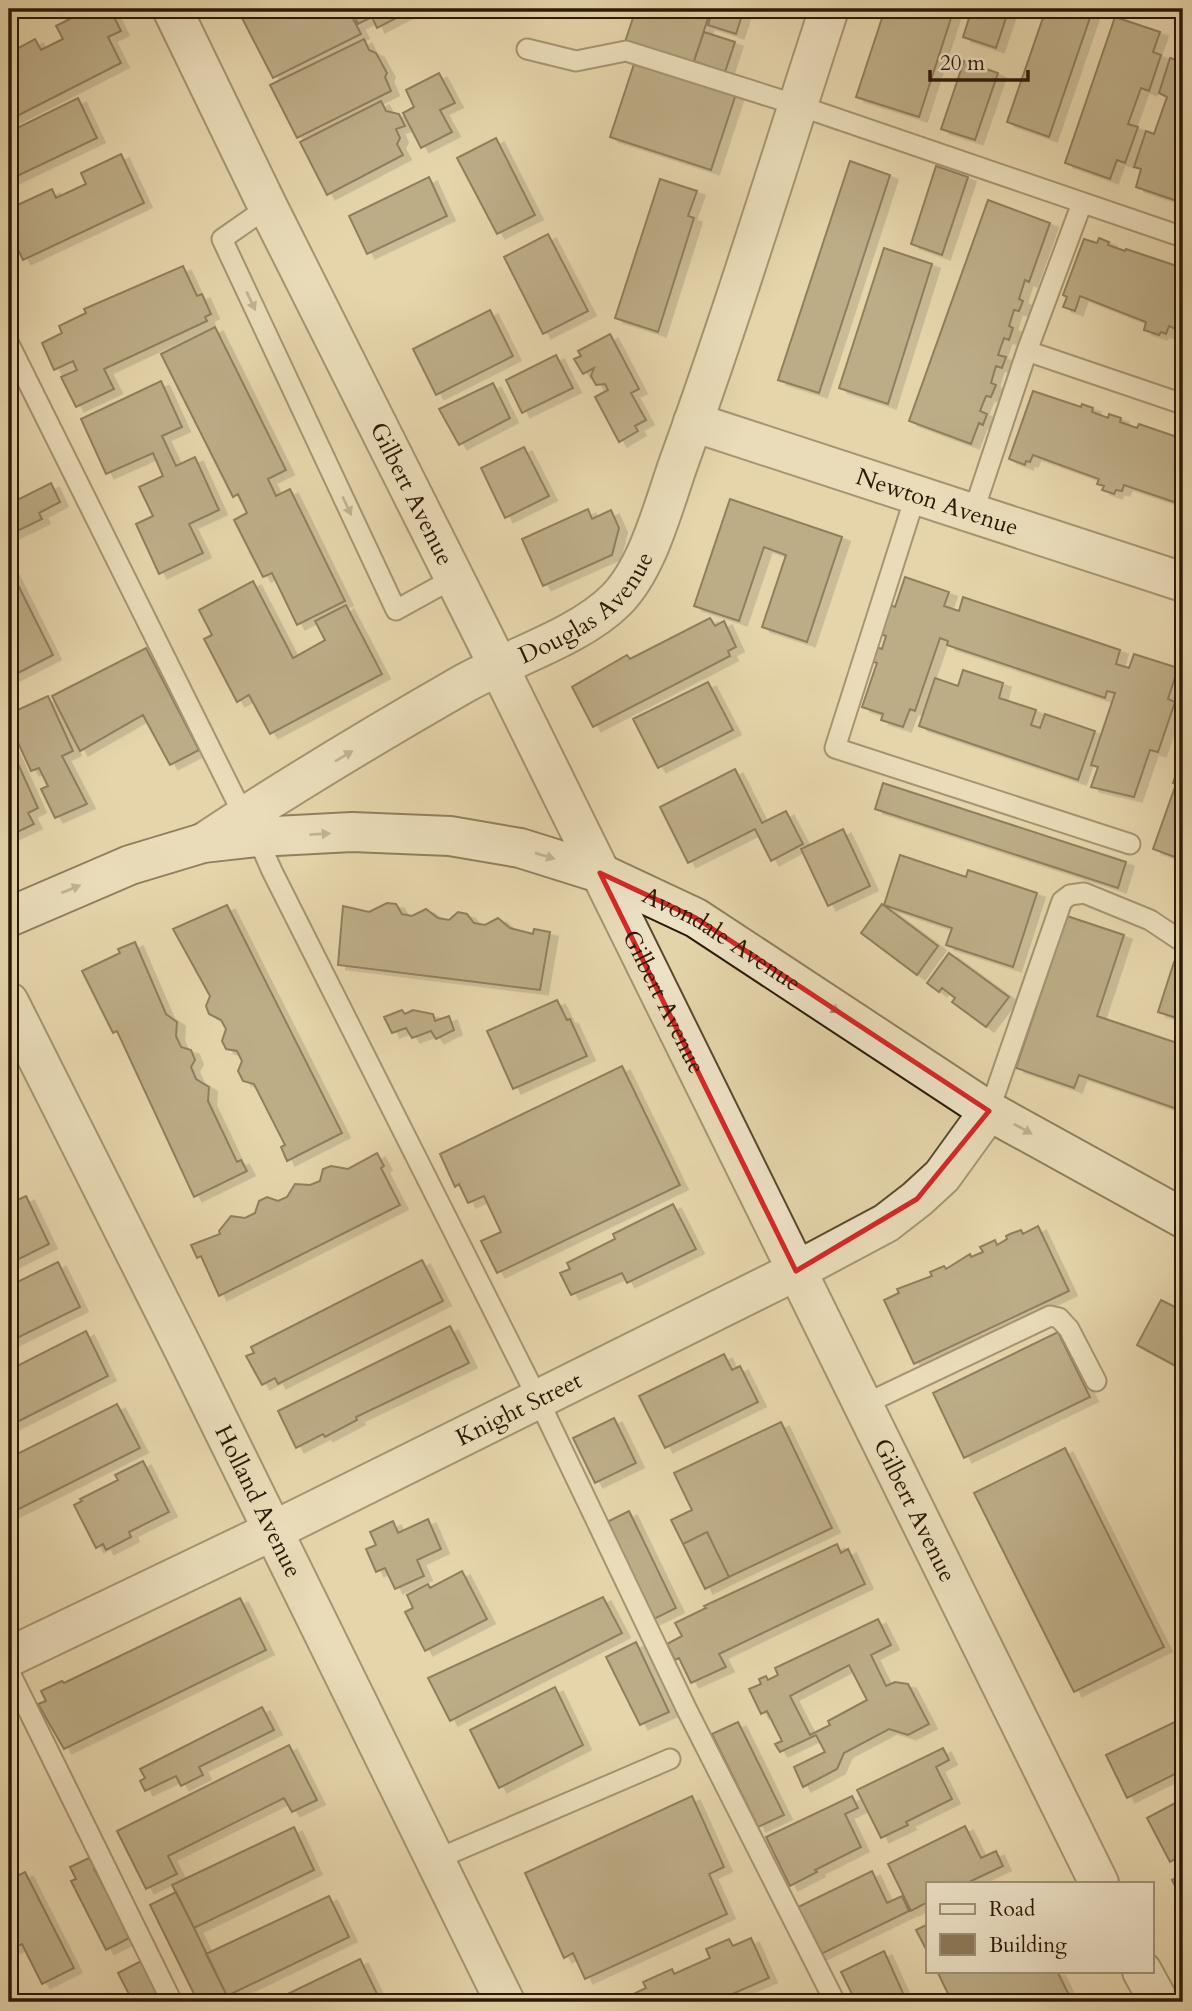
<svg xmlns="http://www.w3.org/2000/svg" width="1192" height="2011" viewBox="0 0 1192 2011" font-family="Cardo,serif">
	<defs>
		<filter id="shadow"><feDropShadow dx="8" dy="4.5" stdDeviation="0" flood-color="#0004"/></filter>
	</defs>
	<rect width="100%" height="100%" fill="#e6d6ac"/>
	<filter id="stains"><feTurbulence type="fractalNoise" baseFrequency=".00286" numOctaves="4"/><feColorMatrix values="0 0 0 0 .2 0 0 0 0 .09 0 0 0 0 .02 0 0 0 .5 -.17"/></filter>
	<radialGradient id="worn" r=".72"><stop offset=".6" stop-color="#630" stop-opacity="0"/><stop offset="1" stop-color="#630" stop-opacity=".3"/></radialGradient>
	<path fill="#8d7b5b" stroke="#2c1804" stroke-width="2" fill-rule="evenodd" filter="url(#shadow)" d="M89 9H110L121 31 108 37 121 63 9 120V53L35 39 41 50 63 39 56 26Z
		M261 9H335L337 13 348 9 361 34 273 78 242 18Z
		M351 9H406L408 12 377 28 372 17 358 24Z
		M636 9H711L693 64 625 42Z
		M713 9H744L736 34 708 25Z
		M885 9H954L919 117 856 97Z
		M972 9H1009L996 48 963 37Z
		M1046 9H1093L1049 137 1007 122Z
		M1115 17 1160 32 1153 52 1161 55 1149 91 1141 88 1128 124 1138 127 1125 163 1117 160 1110 179 1065 163Z
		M704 32 735 42 725 72 694 61Z
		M364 39 369 50 376 53 387 73 385 77 391 91 297 138 270 85Z
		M1183 42V203L1136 187 1141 169 1134 167 1146 131 1154 134 1167 97 1159 93 1170 58 1177 60Z
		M635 61 736 94 711 170 610 137Z
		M964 61 998 73 975 140 941 129Z
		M439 73 455 103 440 110 452 132 421 148 403 113 414 107 406 90Z
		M78 98 97 138 9 180V132Z
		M381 101 386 111 399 114 405 126 396 129 400 138 397 144 403 155 327 195 300 142Z
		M496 138 535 215 497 234 457 158Z
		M121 154 144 203 23 260 9 230V209L52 189 56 198 86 184 81 173Z
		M850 161 890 175 819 393 778 380Z
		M936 166 968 177 942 255 911 244Z
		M429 177 447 216 367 254 349 216Z
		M660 179 697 191 688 216 694 218 658 332 615 318Z
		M988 200 1050 223 1029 282 1025 280 1019 299 1023 301 1019 311 1014 310 1009 326 1013 328 1009 340 1004 338 998 355 1006 357 1002 368 996 366 991 383 996 385 991 397 986 396 980 411 987 414 983 425 979 423 971 444 909 421Z
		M548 234 588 311 543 334 504 257Z
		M1099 238 1109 242 1108 245 1125 251 1126 249 1183 268V332L1169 326 1166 334 1161 332 1159 335 1144 330 1146 322 1080 296 1075 311 1063 307 1067 297 1063 295 1084 239 1097 243Z
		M884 248 932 264 888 404 839 388Z
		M183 266 197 296 202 294 211 314 205 317 207 321 104 369 114 389 76 407 61 377 77 370 73 361 54 370 42 343 62 333 59 326 86 313 84 309Z
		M490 310 513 356 436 395 413 349Z
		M215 327 286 470 268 479 276 496 290 489 345 601 297 625 272 573 263 577 234 520 247 513 238 494 233 497 161 354Z
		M610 334 639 389 631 393 646 420 635 426 638 431 619 442 595 397 608 390 605 384 596 385 591 376 594 368 583 374 574 359 581 356 578 351Z
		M556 355 573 388 522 413 506 380Z
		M161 381 182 427 162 436 176 466 195 457 219 510 189 524 203 553 159 574 136 524 153 516 139 487 163 476 153 453 106 474 81 419Z
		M493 383 510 418 459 445 439 409Z
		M1033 391 1081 407 1082 404 1093 408 1092 412 1108 418 1109 414 1121 418 1120 422 1137 428 1139 424 1183 439V505L1124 485 1122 491 1116 490 1114 494 1102 490 1104 486 1097 484 1099 479 1033 455 1030 462 1026 461 1025 465 1009 459Z
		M524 447 549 496 505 518 481 468Z
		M51 483 60 502 39 513 42 519 9 535V504Z
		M730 499 842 537 807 642 762 627 786 555 764 547 739 621 694 606Z
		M588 509 592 519 611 510 619 528 612 555 543 586 522 539Z
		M9 567 53 655 12 676 9 669Z
		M905 577 949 592 944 606 959 611 963 597 1120 650 1116 664 1129 668 1134 654 1178 668 1168 699 1175 702 1158 752 1150 750 1134 797 1091 787 1098 767 1091 765 1115 693 1107 691 1105 698 947 645 948 641 940 638 915 711 910 709 903 727 881 720 883 714 862 707 877 663 871 661 876 647 882 649 886 636 880 634 890 605 895 607Z
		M253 581 293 658 325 640 315 621 346 605 382 674 270 734 249 695 237 702 204 639 212 635 199 610Z
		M710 618 715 626 724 621 736 647 728 651 730 656 593 727 572 687 627 655 630 659Z
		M146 648 199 750 170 765 143 715 80 751 52 696Z
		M963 670 1003 683 999 698 1036 710 1031 725 1040 728 1045 714 1095 731 1078 780 919 726 935 678 958 686Z
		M708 682 733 730 658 768 633 719Z
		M48 696 73 751 62 756 87 804 55 818 41 789 48 786 39 768 31 771 9 723V714Z
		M9 744 38 808 28 813 34 824 9 836Z
		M1183 766V860L1153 849 1176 784 1173 783 1177 771 1181 772Z
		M735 769 762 823 786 811 803 844 771 861 755 829 688 863 660 807Z
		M883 783 1126 862 1118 888 875 809Z
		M843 829 870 886 828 906 801 849Z
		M900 855 966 877 968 870 1037 893 1013 967 946 945 952 928 884 905Z
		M387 903 396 904 402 914 412 916 426 909 438 918 449 920 458 912 467 914 474 923 485 925 498 918 510 928 533 934 534 929 550 932 540 990 338 965 343 906 369 912Z
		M882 904 938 946 917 975 861 933Z
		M227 905 342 1133 287 1161 281 1147 285 1145 254 1084 243 1081 238 1071 242 1061 237 1051 226 1049 222 1041 226 1029 221 1020 209 1014 206 1006 210 996 173 929Z
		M1067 916 1124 935 1097 1016 1183 1045V1111L1079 1075 1074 1088 1016 1068Z
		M135 942 166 1014 177 1022 176 1036 181 1047 191 1050 195 1060 191 1067 196 1079 209 1087 208 1101 237 1162 241 1160 247 1171 194 1197 117 1031 113 1033 82 971 120 953 118 949Z
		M949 953 1009 997 986 1027 952 1002 955 998 942 988 939 992 927 983Z
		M1174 962 1183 965V1020L1158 1012Z
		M557 1000 567 1020 570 1019 587 1056 513 1089 487 1031Z
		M402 1010 405 1014 413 1010 433 1014 435 1021 449 1016 454 1030 436 1039 431 1031 412 1038 406 1028 392 1033 384 1017Z
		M622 1066 680 1185 497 1273 481 1241 501 1232 484 1196 468 1203 459 1184 455 1187 440 1154Z
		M377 1153 384 1166 381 1168 400 1205 219 1296 201 1256 197 1258 191 1245 220 1234 219 1231 231 1216 245 1218 255 1213 259 1201 267 1197 278 1201 287 1197 295 1184 310 1185 320 1181 323 1169 331 1166 348 1169Z
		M26 1196 49 1244 9 1264V1204Z
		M673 1204 696 1249 627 1283 622 1273 571 1295 560 1273 570 1269 567 1263 615 1239 613 1234Z
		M1038 1226 1069 1291 914 1364 884 1300 899 1293 897 1289 932 1276 930 1272 944 1266 946 1269 970 1254 971 1257 983 1252 980 1247 995 1240 997 1245 1007 1239 1006 1236 1010 1234 1021 1230 1023 1234Z
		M422 1260 443 1301 278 1384 275 1378 262 1385 246 1356 254 1353 251 1347Z
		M58 1262 80 1307 9 1342V1286Z
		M1161 1300 1183 1311V1370L1137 1345Z
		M450 1326 469 1363 356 1417 357 1420 325 1437 323 1434 296 1448 278 1411Z
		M86 1331 108 1376 9 1426V1370Z
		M1058 1332 1090 1397 964 1458 933 1393Z
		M724 1354 732 1370 740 1366 758 1402 665 1448 639 1396Z
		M117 1404 140 1448 9 1514V1458Z
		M614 1418 636 1463 595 1483 573 1438Z
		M781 1422 832 1528 729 1577 707 1532 683 1544 671 1520 692 1510 674 1473Z
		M1065 1448 1164 1647 1074 1692 974 1493Z
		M143 1461 169 1512 129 1532 131 1537 106 1550 103 1544 96 1548 74 1505 82 1501 80 1499 118 1480 115 1475Z
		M629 1511 676 1608 652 1620 605 1523Z
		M428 1519 441 1549 417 1560 424 1576 395 1589 385 1568 376 1572 366 1549 376 1545 370 1532 393 1521 398 1533Z
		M707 1532 729 1577 705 1589 683 1544Z
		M837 1544 841 1553 848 1549 865 1584 719 1654 726 1667 691 1683 679 1658 675 1660 667 1644 682 1636 675 1623 706 1608 704 1606Z
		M462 1571 487 1619 425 1651 405 1612 413 1608 407 1595 428 1584 430 1588Z
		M603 1597 622 1633 450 1721 428 1678Z
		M240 1598 266 1650 64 1749 38 1704 46 1701 41 1691 62 1681 64 1683Z
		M878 1619 891 1645 871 1655 886 1686 895 1682 908 1684 929 1724 908 1735 889 1729 844 1753 837 1769 803 1787 794 1767 825 1752 816 1735 780 1752 775 1744 782 1741 767 1711 761 1714 749 1689 761 1684 759 1679 766 1676 768 1680 778 1675 775 1668ZM849 1665 867 1700 828 1721 830 1725 810 1735 790 1696Z
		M636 1642 669 1712 640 1725 606 1657Z
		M555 1687 583 1745 499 1788 470 1730Z
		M262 1707 274 1730 199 1767 203 1775 181 1786 176 1776 145 1791 140 1781 145 1778 140 1769Z
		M1183 1718V1770L1127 1798 1106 1755Z
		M738 1722 784 1815 758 1827 712 1734Z
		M289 1745 317 1800 292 1812 284 1798 168 1856 177 1874 146 1889 117 1831Z
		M943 1748 949 1760 936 1767 952 1799 906 1822 908 1825 881 1838 857 1790Z
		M692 1796 724 1867 709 1874 727 1914 585 1979 573 1953 564 1958 525 1873Z
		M852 1796 858 1808 845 1814 861 1847 815 1870 817 1872 790 1886 766 1837Z
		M1183 1799V1855L1170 1862 1147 1818Z
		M965 1826 981 1858 996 1851 1003 1866 967 1883H928V1902L911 1911 888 1864Z
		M294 1827 314 1870 194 1928 172 1885Z
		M93 1856 99 1867 94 1869 131 1937 106 1950 71 1881 76 1879 70 1867Z
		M872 1871 887 1903 902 1896 909 1911 817 1956 794 1909Z
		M25 1872 74 1968 42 1984 22 1944 9 1950V1880Z
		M1183 1874V1902L1172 1880Z
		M176 1892 194 1928 230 2002H198L150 1905Z
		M329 1896 349 1937 227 1996 206 1954Z
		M928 1924V1953L916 1930Z
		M751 1938 769 1978 714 2002H629L627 1997 646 1988 643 1982 672 1969 674 1974 710 1958 706 1949 729 1939 733 1946Z
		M884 1951 907 2002H856L841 1972Z
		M360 1959 381 2002H271Z
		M141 1961 162 2002H133L118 1973Z
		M937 1971H1057L1070 1997 1059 2002H952Z"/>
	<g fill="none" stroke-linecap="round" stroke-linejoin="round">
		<g stroke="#5a482e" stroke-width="23">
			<path id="service" d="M527 49 576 61 626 51 797 105 1183 237
				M268 207 222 239 396 610 454 578
				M9 344 244 816
				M1027 351 1082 203
				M916 494 835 748 1130 844
				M973 513 1027 351 1183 404
				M257 837 272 871 538 1399 687 1710 835 2002
				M989 1111 1062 901 1070 895 1084 893 1150 920 1183 942
				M863 1405 1050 1316 1059 1318 1069 1329 1096 1381
				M9 1671 172 2002
				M435 1860 670 1759"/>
		</g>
		<g stroke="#5a482e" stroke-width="42">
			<g id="minor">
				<path id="s1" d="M172 9 268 207 485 639 1099 1883"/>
				<path id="s2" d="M693 422 1183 582"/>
				<path id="s3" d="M203 843C288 787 376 734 465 683 510 658 579 637 616 600 649 567 664 503 680 459 734 310 780 159 829 9"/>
				<path id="s4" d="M9 1002 184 1350 505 2002"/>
				<path id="s5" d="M9 1657 295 1520 796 1271 886 1223 917 1199 942 1176 989 1111"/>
				<path d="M1142 1971 1159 2002"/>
			</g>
		</g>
		<g stroke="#2c1804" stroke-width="42">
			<g id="secondary">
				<path id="s6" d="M9 917 130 865 203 843 257 837 352 832 450 836 520 848 600 873 696 918 989 1111 1183 1218"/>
			</g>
		</g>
		<use href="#service" stroke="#efe4c9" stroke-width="19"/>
		<use href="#minor" stroke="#efe4c9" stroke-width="38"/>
		<use href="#secondary" stroke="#efe4c9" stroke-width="38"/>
	</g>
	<defs><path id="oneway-solid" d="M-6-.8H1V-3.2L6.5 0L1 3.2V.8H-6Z" transform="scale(1.75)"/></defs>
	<g fill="#978870">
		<use href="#oneway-solid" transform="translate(251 301) rotate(65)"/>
		<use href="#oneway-solid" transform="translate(347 506) rotate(65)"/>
		<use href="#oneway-solid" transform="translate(344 756) rotate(-31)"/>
		<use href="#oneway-solid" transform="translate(320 834) rotate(-3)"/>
		<use href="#oneway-solid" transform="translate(545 856) rotate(17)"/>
		<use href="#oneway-solid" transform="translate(71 889) rotate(-22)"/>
		<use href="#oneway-solid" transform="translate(831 1007) rotate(33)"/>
		<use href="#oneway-solid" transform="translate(1023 1129) rotate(29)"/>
	</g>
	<path d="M0 0H1192V2011H0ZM600 873 696 918 989 1111 917 1199 796 1271Z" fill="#e6d6ac" fill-opacity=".55" fill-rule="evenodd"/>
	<path fill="none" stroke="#d62828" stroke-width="5" stroke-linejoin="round" d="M600 873 696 918 989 1111 917 1199 796 1271Z"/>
	<g text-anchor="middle" stroke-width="7" stroke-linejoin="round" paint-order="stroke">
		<g font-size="24" fill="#2c1804" stroke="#efe4c9">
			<text dy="8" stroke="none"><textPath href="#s1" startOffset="541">Gilbert Avenue</textPath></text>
			<text dy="8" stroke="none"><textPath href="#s2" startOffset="257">Newton Avenue</textPath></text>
			<text dy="8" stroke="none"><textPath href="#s3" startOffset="452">Douglas Avenue</textPath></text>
			<text dy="8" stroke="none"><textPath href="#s6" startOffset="749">Avondale Avenue</textPath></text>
			<text dy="8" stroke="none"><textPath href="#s1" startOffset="1108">Gilbert Avenue</textPath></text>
			<text dy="8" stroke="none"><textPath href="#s5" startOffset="567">Knight Street</textPath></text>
			<text dy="8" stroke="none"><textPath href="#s4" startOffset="558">Holland Avenue</textPath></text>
			<text dy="8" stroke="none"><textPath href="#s1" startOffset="1675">Gilbert Avenue</textPath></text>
		</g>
	</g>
	<rect width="1192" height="2011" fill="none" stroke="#e6d6ac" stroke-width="35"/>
	<rect x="10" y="10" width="1171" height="1990" fill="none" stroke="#2c1804" stroke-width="3.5"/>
	<rect x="18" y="18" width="1157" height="1976" fill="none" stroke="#2c1804" stroke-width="2"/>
	<rect x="926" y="1882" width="228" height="91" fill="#efe4c9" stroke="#a1927a" stroke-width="2"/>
	<rect x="940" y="1904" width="35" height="10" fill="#efe4c9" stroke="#a1927a" stroke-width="2"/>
	<text x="989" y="1916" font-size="21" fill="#2c1804">Road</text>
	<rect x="940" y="1934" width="35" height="21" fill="#8d7b5b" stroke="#a1927a" stroke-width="2"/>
	<text x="989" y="1952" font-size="21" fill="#2c1804">Building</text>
	<path d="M930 70v10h98v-10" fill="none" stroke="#2c1804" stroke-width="3.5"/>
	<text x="940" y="70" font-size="21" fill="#2c1804" stroke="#efe4c9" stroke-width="5" paint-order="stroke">20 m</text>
	<rect width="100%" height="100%" filter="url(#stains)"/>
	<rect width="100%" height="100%" fill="url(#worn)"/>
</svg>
